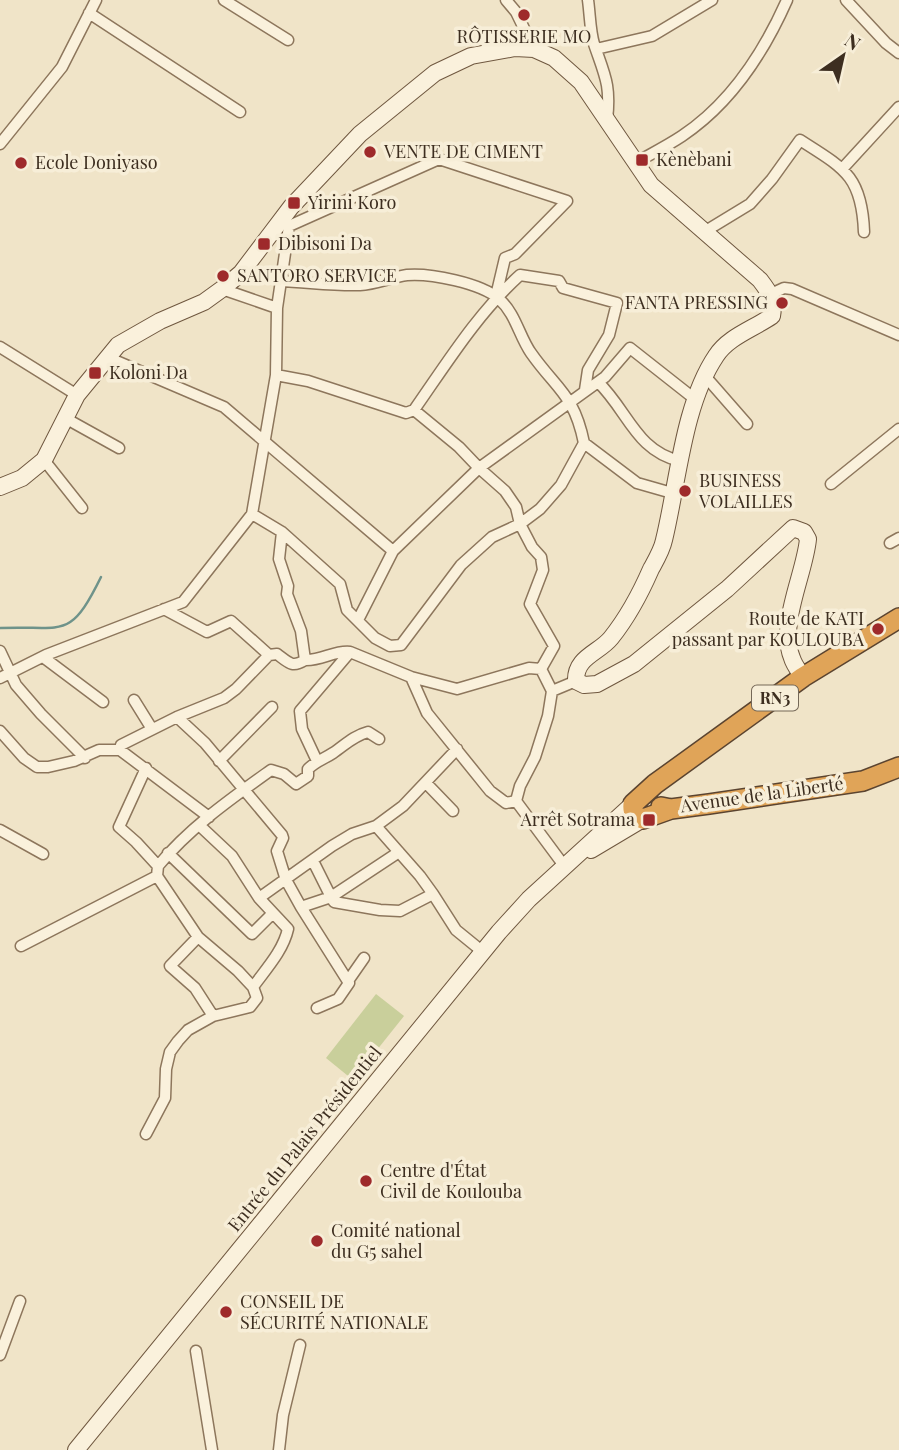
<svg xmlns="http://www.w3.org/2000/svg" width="899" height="1450" viewBox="0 0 899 1450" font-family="'Playfair Display',serif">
	<rect width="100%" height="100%" fill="#f0e4c8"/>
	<path fill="#c9cf9b" d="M376 994 404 1016 353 1080 326 1058Z"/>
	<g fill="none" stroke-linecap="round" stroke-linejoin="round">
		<path stroke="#6f938a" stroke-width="2.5" d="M0 628C64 625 69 642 101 577"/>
		<g stroke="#8d765c" stroke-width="13">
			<path id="street" d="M224 0 288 40
				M506 0 516 12 534 49
				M588 0C590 14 590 31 594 44 605 76 611 85 607 120
				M846 0 886 43 899 53
				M89 13 240 112
				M596 49 652 36 712 0
				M0 144 62 67 96 0
				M635 163C651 154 667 146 682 136 730 104 764 52 787 0
				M843 168 899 107
				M704 232 750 204 772 179 800 140C844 168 862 176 864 232
				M280 281C307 282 334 286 360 285 376 284 392 277 407 275 430 273 481 283 499 299 516 314 519 336 531 353 557 390 574 394 584 443L637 483 672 493
				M222 289 277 308
				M771 294 784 288 792 289 899 335
				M0 347 77 395
				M107 357 224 407 393 551
				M276 375 308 381 406 413 414 410C447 363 477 314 520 275L559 281 563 288 617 303 609 335 588 370 585 390
				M705 376 747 424
				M598 382C628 411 636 451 680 461
				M414 410 459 447 479 468 505 491 516 507 520 524 532 547 541 557 543 570 530 604 554 646 541 669 552 691 548 716 535 757 520 786 516 801 565 867
				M65 418 119 448
				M44 460 82 508
				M831 484 899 429
				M252 514 282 532 340 584 347 610 375 638 390 646 401 645 461 565 492 537 520 524 540 509 561 485 584 443
				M282 532 279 559 288 586 287 594 301 631 305 660C321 661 335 650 350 652L411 677 457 689 529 668 541 669
				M890 543 899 538
				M164 609 207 632 231 621 269 655
				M358 620 393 551 479 468 605 377 630 348 696 400
				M0 651 16 685 41 714 85 758
				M43 657 103 702
				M411 677 427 713 490 791 506 803 516 801
				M0 678 46 655 183 602 252 514 276 375 277 308 289 226 439 159 567 201 515 254 505 258 496 296
				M552 691 576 681
				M134 700 152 729
				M177 717 205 743 282 835 283 838 277 851 286 880 301 907 349 983 338 999 317 1008
				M0 731 24 758 37 767H48L74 761 99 750H120L209 817
				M120 750 121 745 177 717 224 698 236 689 269 655 277 654C289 663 292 668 305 660
				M219 761 272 707
				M317 761 302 729 300 711 350 652
				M146 768 119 827 136 842 158 866 157 876 198 937 238 971 253 987 257 998 250 1007 213 1016 188 1030 178 1041 170 1052 166 1069 165 1098 146 1134
				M426 783 453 811
				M199 825 232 856 259 898 288 929C283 951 266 969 253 987
				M0 830 43 854
				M168 853 252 934 273 913
				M313 861 331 897 399 852
				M158 866C189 828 232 798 271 770L284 774 296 784 308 776V769C316 761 324 759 333 753 345 745 353 736 368 732L379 739
				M433 894 420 876 376 826 403 806 457 749
				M259 898 332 846 352 834 376 826
				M301 907 331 897 334 902 380 910 400 911 433 894 456 930 483 952
				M198 937 170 966 195 988 213 1016
				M21 946 157 876
				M348 981 364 958
				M196 1351 212 1450
				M0 1355 20 1301
				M279 1450 283 1415 300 1345"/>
		</g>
		<g stroke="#6f573f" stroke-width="18">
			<path id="secondary" d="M0 487 22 478 44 460 77 395 118 345 160 321 204 302 222 289 241 273 291 207 360 134 435 73 471 56 515 48 534 49 554 58 581 82 651 185 760 280C770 293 775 300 772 316 753 329 728 337 716 356 683 405 678 483 664 540 662 550 656 560 651 569 641 592 627 618 611 638 599 653 575 657 576 681L584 685 597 684 634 664 727 589 793 528 804 532 808 539C805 573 778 625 792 658 794 665 799 671 803 677
				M591 850 643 819
				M76 1450 499 932 529 899 633 804"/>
		</g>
		<g stroke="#5b4430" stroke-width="22">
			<path id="highway" d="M661 807 671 809 709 804 863 781 899 767
				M671 809 643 819C635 816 632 813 633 804L655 784 803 677 899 618"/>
		</g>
		<use href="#street" stroke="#faf1dc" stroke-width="10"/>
		<use href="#secondary" stroke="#faf1dc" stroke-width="16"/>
		<use href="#highway" stroke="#e0a458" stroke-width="19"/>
	</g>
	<g fill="#9e2a2b" stroke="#f7eed8" stroke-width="2.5">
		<circle cx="524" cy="15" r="7"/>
		<circle cx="370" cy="152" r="7"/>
		<rect x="635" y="153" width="14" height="14" rx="3.5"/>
		<circle cx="21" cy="163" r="7"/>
		<rect x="287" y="196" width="14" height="14" rx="3.5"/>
		<rect x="257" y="237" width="14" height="14" rx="3.5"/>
		<circle cx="223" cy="276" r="7"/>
		<circle cx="782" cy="303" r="7"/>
		<rect x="88" y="366" width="14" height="14" rx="3.5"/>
		<circle cx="685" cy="491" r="7"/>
		<circle cx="878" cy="629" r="7"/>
		<rect x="642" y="813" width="14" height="14" rx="3.5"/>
		<circle cx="366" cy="1181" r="7"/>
		<circle cx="317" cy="1241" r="7"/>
		<circle cx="226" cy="1312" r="7"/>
	</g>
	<g text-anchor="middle" stroke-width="7" stroke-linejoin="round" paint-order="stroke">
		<rect fill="#f7eed8" stroke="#756857" stroke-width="2" x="752" y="685.5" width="46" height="25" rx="5"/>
		<g font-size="16" font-weight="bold" fill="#3d2e20">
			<text x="775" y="704">RN3</text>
		</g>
		<g font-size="18" fill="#3d2e20" stroke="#f7eed8" text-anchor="start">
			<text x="524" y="43" text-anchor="middle">RÔTISSERIE MO</text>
			<text x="384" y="158">VENTE DE CIMENT</text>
			<text x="656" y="166">Kènèbani</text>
			<text x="35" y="169">Ecole Doniyaso</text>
			<text x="308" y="209">Yirini Koro</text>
			<text x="278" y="250">Dibisoni Da</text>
			<text x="237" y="282">SANTORO SERVICE</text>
			<text x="768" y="309" text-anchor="end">FANTA PRESSING</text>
			<text x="109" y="379">Koloni Da</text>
			<text x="699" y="487">BUSINESS<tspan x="699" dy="21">VOLAILLES</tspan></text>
			<text x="864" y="625" text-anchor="end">Route de KATI<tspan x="864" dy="21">passant par KOULOUBA</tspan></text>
			<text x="635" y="826" text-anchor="end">Arrêt Sotrama</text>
			<text x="380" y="1177">Centre d'État<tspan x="380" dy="21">Civil de Koulouba</tspan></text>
			<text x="331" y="1237">Comité national<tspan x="331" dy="21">du G5 sahel</tspan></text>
			<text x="240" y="1308">CONSEIL DE<tspan x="240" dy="21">SÉCURITÉ NATIONALE</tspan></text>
		</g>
		<g font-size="18" fill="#3d2e20" stroke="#f7eed8">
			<text transform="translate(762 795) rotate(-8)" y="6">Avenue de la Liberté</text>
			<text transform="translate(305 1139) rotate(-51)" y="6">Entrée du Palais Présidentiel</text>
		</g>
	</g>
	<g transform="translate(843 56) rotate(34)" stroke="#f7eed8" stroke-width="5" paint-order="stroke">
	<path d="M0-5L12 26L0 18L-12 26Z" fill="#3d2e20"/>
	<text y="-10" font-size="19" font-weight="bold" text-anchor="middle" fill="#3d2e20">N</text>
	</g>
</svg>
